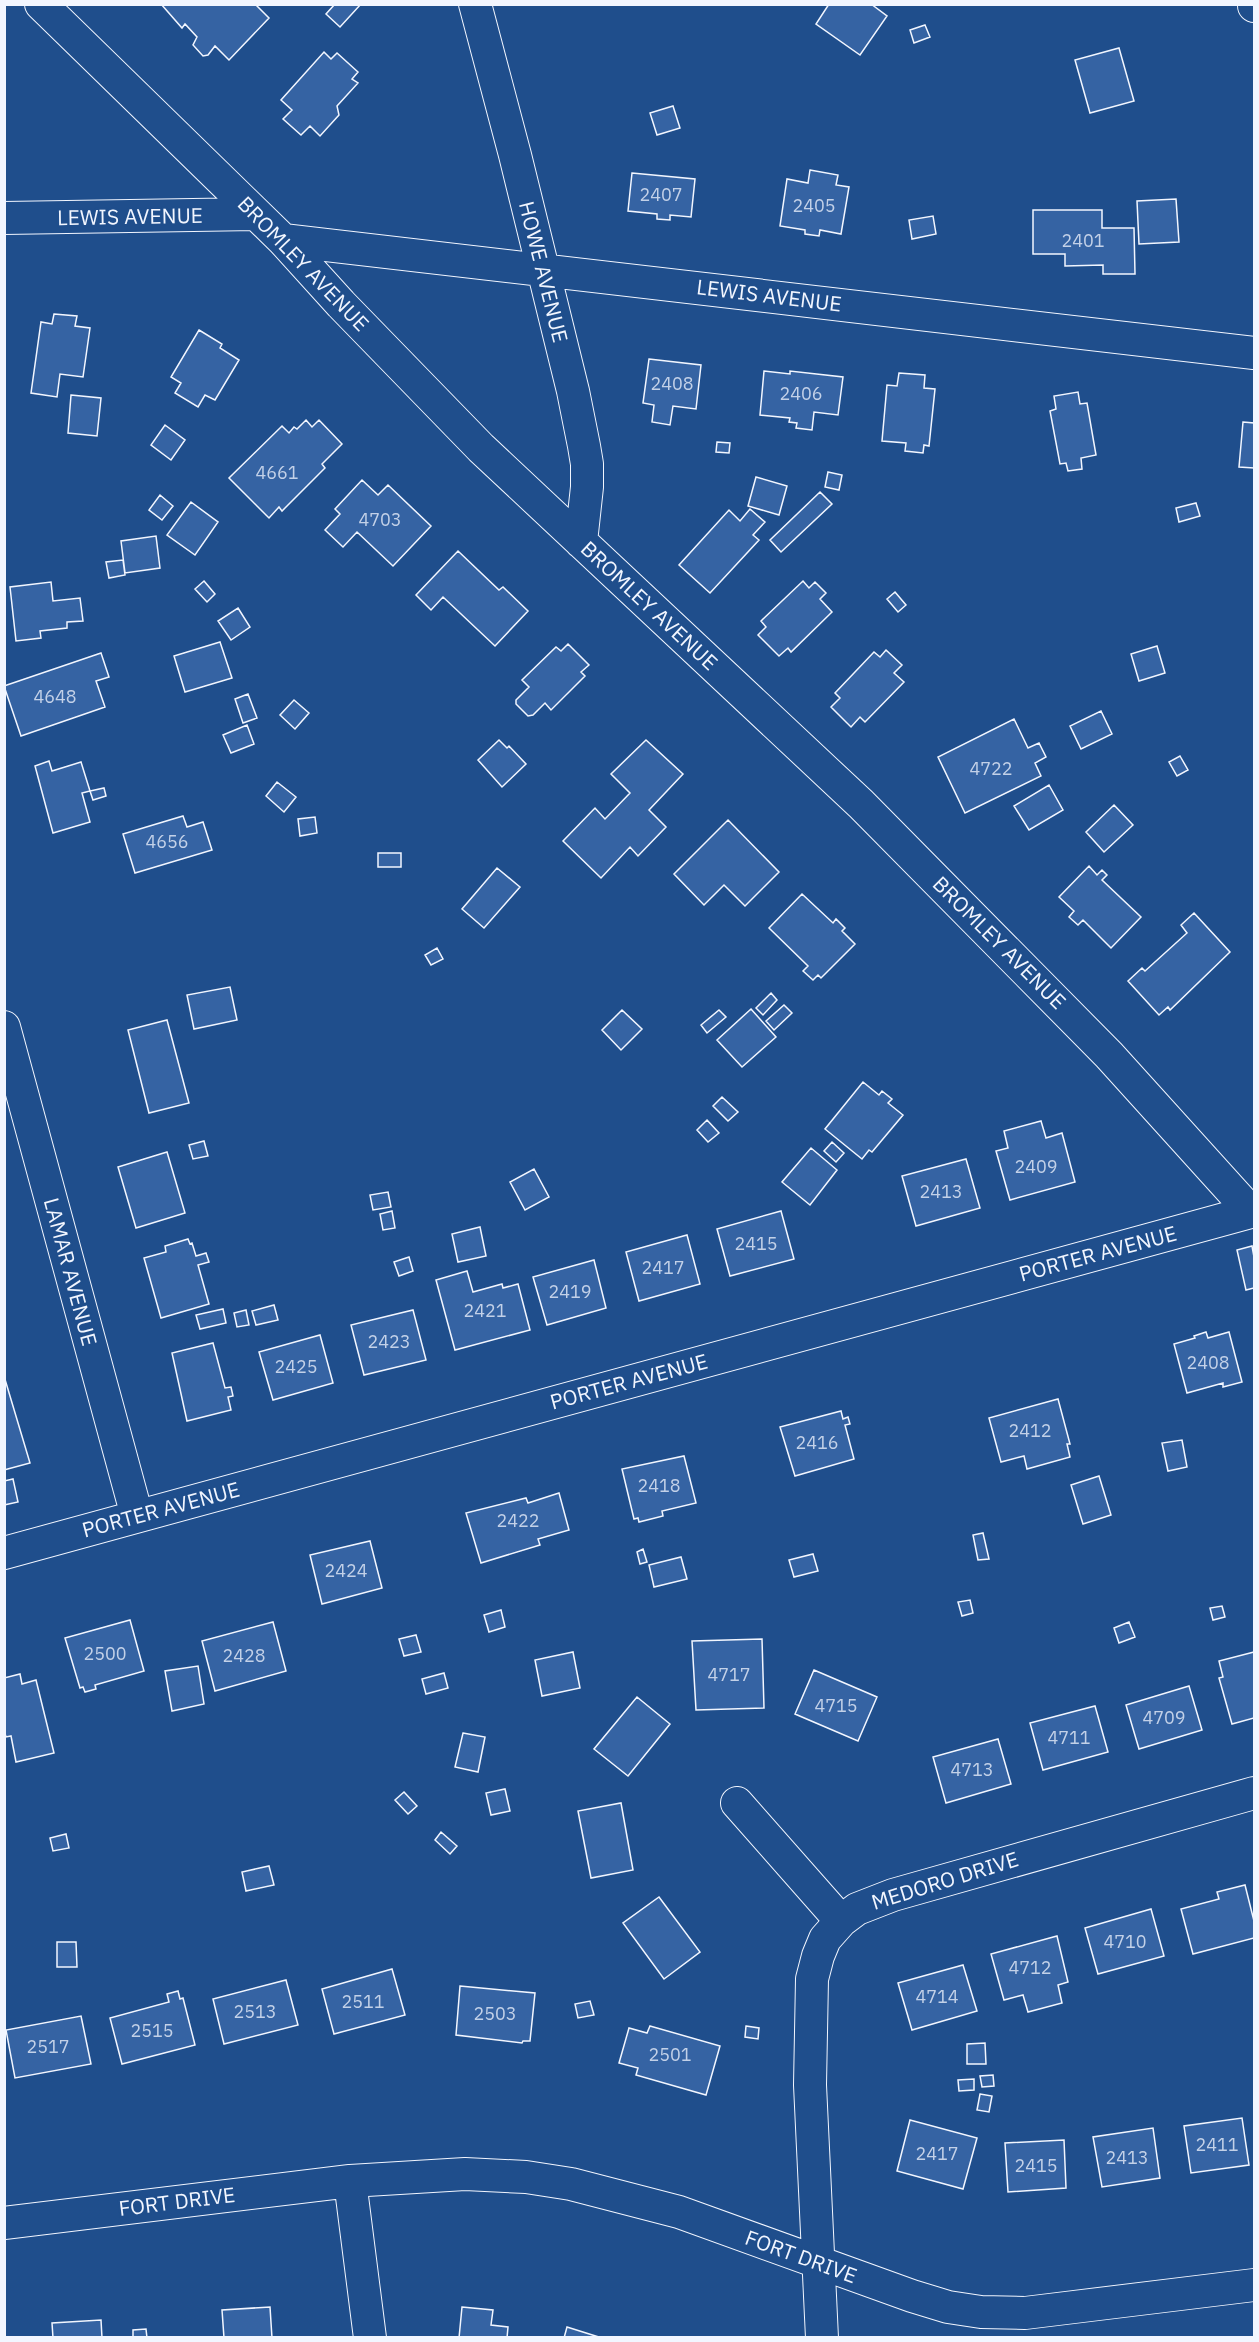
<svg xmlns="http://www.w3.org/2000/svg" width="1259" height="2342" viewBox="0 0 1259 2342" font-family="'IBM Plex Sans',sans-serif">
	<rect width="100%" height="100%" fill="#1f4e8c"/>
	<path fill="#3563a3" stroke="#f2f6ff" stroke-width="1.5" d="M161 4H255L269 18 229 60 215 46 208 55 203 56 193 45 197 37 185 24 182 28Z
		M335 4H361L340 27 326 14Z
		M829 4H871L887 16 860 55 816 24Z
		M925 25 930 37 914 43 910 30Z
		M1119 48 1134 101 1090 113 1075 60Z
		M324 52 331 59 337 53 358 72 352 79 358 83 337 106 339 115 320 136 310 126 301 135 283 119 292 110 281 100Z
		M673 106 680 128 657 135 650 113Z
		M810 170 838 175 836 185 849 187 841 234 820 230 819 236 805 234V230L780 226 787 179 808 183Z
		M632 173 695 179 691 217 670 215V220L657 219V214L628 211Z
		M1176 199 1179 242 1139 244 1137 201Z
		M1033 210H1102V228H1134L1135 274H1103V265L1065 266V254H1033Z
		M933 216 936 234 912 239 909 220Z
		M54 314 77 316 75 326 90 328 83 377 60 374 57 397 31 393 41 322 52 324Z
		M199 330 222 344 220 348 239 360 215 400 205 395 198 407 175 393 181 383 171 377Z
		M649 359 701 365 696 409 673 406 670 425 652 422 654 405 643 403Z
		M764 371 790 374V371L843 377 838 415 814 412 812 430 796 428 797 423 789 422 790 418 760 415Z
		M899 373 925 375 924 388 935 389 929 446 924 445 923 453 905 451 906 443 882 441 887 385 897 386Z
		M1078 392 1080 404 1087 403 1096 455 1081 458 1082 469 1068 471 1066 463 1060 464 1050 411 1056 409 1054 396Z
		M71 395 101 398 97 436 68 433Z
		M306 420 312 427 319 420 342 444 322 464 325 468 282 511 279 507 269 518 229 478 282 426 289 433 294 427 297 429Z
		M1243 422 1254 423V468L1239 467Z
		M165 425 185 440 171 460 151 445Z
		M717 442 730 443 729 453 716 452Z
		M828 472 842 475 839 490 825 487Z
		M756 477 787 486 779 515 748 506Z
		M362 480 378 495 388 485 431 526 393 566 357 532 343 547 325 530 340 514 335 509Z
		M820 492 832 504 781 552 770 540Z
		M160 495 173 506 162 520 149 510Z
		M191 502 218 522 195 555 167 535Z
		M1196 503 1200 516 1179 522 1176 508Z
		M750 509 765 522 753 535 759 540 710 593 679 565 729 510 740 521Z
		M156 536 160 568 125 573 121 541Z
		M458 551 499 590 503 587 528 611 495 646 443 597 431 610 416 595Z
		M123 560 125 575 109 578 106 562Z
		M204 581 215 594 207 602 195 589Z
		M803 581 809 588 815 582 826 593 820 599 832 612 791 652 788 648 779 656 758 635 766 627 761 621Z
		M51 582 53 601 80 598 83 621 67 622V628L40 631 41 638 16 641 10 587Z
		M895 592 906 605 898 612 887 599Z
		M238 608 250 627 231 640 218 621Z
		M220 642 232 678 185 692 174 656Z
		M568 644 589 665 581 672 585 676 551 710 545 703 533 715 528 716 516 704V700L529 687 522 680 556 647 561 651Z
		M1157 646 1165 673 1139 681 1131 654Z
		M886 650 902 665 894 673 904 682 865 722 860 717 851 727 831 707 840 698 835 693 874 652 880 657Z
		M101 653 109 677 96 681 105 707 21 736 4 686Z
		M248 694 257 718 243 723 235 699Z
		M294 700 309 713 295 729 280 715Z
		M1101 711 1112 734 1081 749 1070 726Z
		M1014 719 1028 748 1039 743 1046 757 1035 763 1041 776 965 813 938 757Z
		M247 725 254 744 231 753 223 735Z
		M499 740 507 748 509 746 526 764 502 787 478 760Z
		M646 740 683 774 649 810 666 827 638 856 630 847 601 878 563 841 595 808 605 819 630 793 611 774Z
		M1180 756 1188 770 1177 776 1169 762Z
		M49 761 52 771 81 762 90 791 82 793 90 822 53 833 35 766Z
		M277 782 296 797 284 812 266 796Z
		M1049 785 1063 810 1029 830 1014 806Z
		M104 788 106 796 93 800 90 791Z
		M1114 805 1133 825 1104 852 1086 832Z
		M183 816 187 827 203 822 212 850 135 873 123 834Z
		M315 817 317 833 300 836 298 819Z
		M728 820 779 872 745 906 724 885 704 905 674 874Z
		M378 853H401V867H378Z
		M1089 866 1097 875 1102 870 1107 875 1102 880 1141 917 1111 948 1083 920 1078 925 1069 917 1074 911 1059 897Z
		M497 868 520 887 484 928 462 909Z
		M802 894 833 923 836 919 845 928 842 931 855 944 821 978 818 975 813 980 803 971 808 966 769 928Z
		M1194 913 1230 952 1170 1010 1168 1007 1159 1015 1128 981 1142 968 1145 971 1187 933 1181 925Z
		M437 948 443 959 431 965 425 955Z
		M230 987 237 1020 194 1029 187 995Z
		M771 993 777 1000 763 1015 756 1008Z
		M784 1005 792 1013 774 1030 766 1021Z
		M751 1009 776 1037 742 1067 717 1040Z
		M622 1010 642 1029 621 1050 602 1030Z
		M719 1010 726 1017 707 1033 701 1025Z
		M167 1020 189 1103 149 1113 128 1030Z
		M863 1082 879 1095 882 1091 892 1099 888 1103 903 1115 872 1152 869 1150 862 1159 825 1129Z
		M722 1097 738 1112 728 1121 713 1106Z
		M707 1120 719 1133 708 1142 697 1130Z
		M1041 1121 1046 1138 1062 1133 1075 1182 1010 1200 996 1151 1008 1148 1004 1131Z
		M204 1141 208 1156 193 1159 189 1145Z
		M832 1142 844 1153 836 1162 824 1151Z
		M811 1148 837 1170 810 1205 782 1182Z
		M167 1152 185 1213 136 1228 118 1167Z
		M966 1159 980 1208 916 1226 902 1176Z
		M534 1169 549 1197 525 1210 510 1182Z
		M388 1192 391 1207 373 1210 370 1195Z
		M392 1211 395 1228 383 1230 380 1214Z
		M781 1211 794 1259 730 1276 717 1229Z
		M480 1227 486 1256 458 1262 452 1234Z
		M687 1235 700 1284 639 1301 626 1252Z
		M188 1239 190 1244 192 1243 196 1256 206 1253 209 1262 198 1265 209 1304 161 1318 144 1258 166 1252 165 1246Z
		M1252 1246 1254 1257V1288L1246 1290 1237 1250Z
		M409 1257 413 1271 399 1276 394 1262Z
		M594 1260 606 1308 547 1325 533 1277Z
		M467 1271 473 1292 502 1284 503 1288 518 1284 530 1330 455 1350 436 1280Z
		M274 1305 278 1320 256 1325 252 1311Z
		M223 1309 226 1323 200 1329 196 1315Z
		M246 1310 249 1325 237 1327 234 1313Z
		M413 1310 426 1360 364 1375 351 1325Z
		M1206 1332 1208 1338 1229 1332 1242 1382 1223 1387V1383L1187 1393 1174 1344 1195 1338 1194 1336Z
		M320 1335 333 1383 273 1400 259 1352Z
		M213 1343 225 1388 231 1387 233 1396 228 1397 231 1410 187 1421 172 1353Z
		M4 1376 30 1463 4 1470Z
		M1058 1399 1070 1444H1067L1070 1457 1027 1469 1024 1456 1001 1462 989 1418Z
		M841 1411 843 1419 848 1417 850 1424 845 1425 854 1459 795 1476 780 1427Z
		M1182 1440 1187 1467 1168 1471 1162 1443Z
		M684 1456 696 1503 662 1511 663 1516 639 1522 638 1518 634 1519 622 1469Z
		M1099 1476 1111 1515 1083 1524 1071 1485Z
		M13 1479 18 1502 4 1505V1481Z
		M559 1493 569 1530 538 1539 540 1545 481 1563 466 1513 526 1498 528 1503Z
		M983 1533 989 1559 978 1560 973 1535Z
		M370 1541 382 1588 322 1604 310 1555Z
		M643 1549 647 1562 640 1564 637 1552Z
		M813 1554 818 1571 794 1577 789 1560Z
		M681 1557 687 1579 654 1587 649 1565Z
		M970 1600 973 1613 962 1616 958 1602Z
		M1222 1606 1225 1617 1213 1620 1210 1608Z
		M501 1610 505 1627 489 1632 484 1615Z
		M130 1620 144 1671 95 1685 96 1689 85 1692 83 1687 80 1688 65 1638Z
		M273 1622 286 1671 215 1691 202 1641Z
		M1129 1622 1135 1637 1119 1643 1114 1628Z
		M416 1635 421 1652 404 1656 399 1639Z
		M762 1639 764 1708 696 1710 692 1641Z
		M573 1652 580 1688 542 1696 535 1660Z
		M1254 1652V1718L1232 1724 1219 1678 1223 1677 1219 1661Z
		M198 1666 204 1704 172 1711 165 1671Z
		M814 1670 877 1697 858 1741 795 1714Z
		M444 1673 448 1688 426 1694 422 1679Z
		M20 1674 22 1684 36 1680 54 1753 16 1762 11 1736 6 1737 4 1730V1678Z
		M1189 1686 1202 1730 1139 1749 1126 1705Z
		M637 1697 670 1724 628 1776 594 1749Z
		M1095 1706 1108 1752 1043 1770 1030 1723Z
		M463 1733 485 1737 478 1772 455 1767Z
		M998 1739 1011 1784 946 1803 933 1757Z
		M505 1789 510 1811 491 1815 486 1793Z
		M404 1792 417 1806 408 1814 395 1800Z
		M621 1803 633 1870 591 1878 578 1811Z
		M441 1832 457 1846 450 1854 435 1840Z
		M66 1834 69 1848 53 1851 50 1838Z
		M269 1866 274 1885 246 1891 242 1872Z
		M1245 1885 1254 1921V1938L1193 1954 1181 1909 1219 1899 1217 1892Z
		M659 1897 700 1952 664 1979 623 1923Z
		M1151 1909 1164 1956 1098 1974 1085 1928Z
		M1057 1936 1068 1982 1058 1985 1062 2003 1028 2012 1023 1995 1004 2000 991 1954Z
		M57 1942H76L77 1967H57Z
		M963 1965 977 2011 912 2030 898 1983Z
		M392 1969 405 2015 334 2034 322 1989Z
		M286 1980 298 2025 224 2044 213 1999Z
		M460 1986 535 1993 530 2041H523L522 2043 456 2035Z
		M178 1991 180 1999 183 1998 195 2045 122 2064 110 2018 169 2002 167 1994Z
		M590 2001 594 2015 578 2018 575 2004Z
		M81 2016 91 2064 15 2078 6 2030Z
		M650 2026 720 2046 706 2095 636 2075 638 2068 619 2063 629 2028 647 2033Z
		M746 2026 759 2028 758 2039 745 2037Z
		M985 2043 986 2064H967V2044Z
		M993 2075 994 2086 982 2087 980 2076Z
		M974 2079V2090L959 2091 958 2080Z
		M980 2094 992 2096 989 2112 977 2110Z
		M1242 2118 1249 2165 1191 2173 1184 2126Z
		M910 2120 977 2138 963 2189 897 2171Z
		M1153 2128 1160 2178 1102 2187 1093 2137Z
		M1064 2140 1066 2188 1008 2192 1005 2143Z
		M270 2307 272 2338H224L222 2310Z
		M462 2307 493 2310 491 2325 508 2327 507 2338H459Z
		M101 2320 102 2338H53L52 2323Z
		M567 2327 602 2338H564Z
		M146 2329 147 2338H133V2330Z"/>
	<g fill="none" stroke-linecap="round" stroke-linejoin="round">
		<g stroke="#f2f6ff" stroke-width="34">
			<path id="minor" d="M41 4 283 240 341 304 481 448 861 804 1109 1055 1251 1212
				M475 4 515 155 573 391 584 446 587 464V487L581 542
				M1254 4V6
				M4 218 256 214
				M283 240 1254 353
				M4 1027 137 1516
				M4 1553 1254 1211
				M737 1803 841 1921
				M350 2181 370 2338
				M4 2223 350 2181 465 2174 526 2177 571 2184 679 2212 912 2296 948 2307 981 2312 1025 2313 1254 2285
				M822 2338 810 2085 812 1979 818 1956 825 1939 841 1921 857 1909 893 1895 1254 1793"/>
		</g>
		<use href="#minor" stroke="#1f4e8c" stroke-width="32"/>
	</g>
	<g text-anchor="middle" stroke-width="4.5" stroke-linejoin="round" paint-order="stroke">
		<g font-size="18" fill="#c3d1e8">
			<text x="661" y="201">2407</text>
			<text x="814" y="212">2405</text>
			<text x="1083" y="247">2401</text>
			<text x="672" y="390">2408</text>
			<text x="801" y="400">2406</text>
			<text x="277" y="479">4661</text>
			<text x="380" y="526">4703</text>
			<text x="55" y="703">4648</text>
			<text x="991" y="775">4722</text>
			<text x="167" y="848">4656</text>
			<text x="1036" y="1173">2409</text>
			<text x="941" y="1198">2413</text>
			<text x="756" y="1250">2415</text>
			<text x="663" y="1274">2417</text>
			<text x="570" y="1298">2419</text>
			<text x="485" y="1317">2421</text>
			<text x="389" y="1348">2423</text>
			<text x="1208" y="1369">2408</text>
			<text x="296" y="1373">2425</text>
			<text x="1030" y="1437">2412</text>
			<text x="817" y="1449">2416</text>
			<text x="659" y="1492">2418</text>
			<text x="518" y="1527">2422</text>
			<text x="346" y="1577">2424</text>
			<text x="105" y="1660">2500</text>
			<text x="244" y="1662">2428</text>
			<text x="729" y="1681">4717</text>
			<text x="836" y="1712">4715</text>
			<text x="1164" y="1724">4709</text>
			<text x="1069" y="1744">4711</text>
			<text x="972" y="1776">4713</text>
			<text x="1125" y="1948">4710</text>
			<text x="1030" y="1974">4712</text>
			<text x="937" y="2003">4714</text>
			<text x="363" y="2008">2511</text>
			<text x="255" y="2018">2513</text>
			<text x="495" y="2020">2503</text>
			<text x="152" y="2037">2515</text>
			<text x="48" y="2053">2517</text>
			<text x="670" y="2061">2501</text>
			<text x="1217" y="2151">2411</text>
			<text x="937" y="2160">2417</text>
			<text x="1127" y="2164">2413</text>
			<text x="1036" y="2172">2415</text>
		</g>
		<g font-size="21" fill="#f2f6ff" stroke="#1f4e8c">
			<text transform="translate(130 217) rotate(-1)" y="7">LEWIS AVENUE</text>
			<text transform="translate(303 264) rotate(46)" y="7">BROMLEY AVENUE</text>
			<text transform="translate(543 272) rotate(76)" y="7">HOWE AVENUE</text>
			<text transform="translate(769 296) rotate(7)" y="7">LEWIS AVENUE</text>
			<text transform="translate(649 606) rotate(43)" y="7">BROMLEY AVENUE</text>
			<text transform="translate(999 943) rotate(45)" y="7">BROMLEY AVENUE</text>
			<text transform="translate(1098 1254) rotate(-15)" y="7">PORTER AVENUE</text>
			<text transform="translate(70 1272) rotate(75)" y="7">LAMAR AVENUE</text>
			<text transform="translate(629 1382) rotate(-15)" y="7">PORTER AVENUE</text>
			<text transform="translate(161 1510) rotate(-15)" y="7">PORTER AVENUE</text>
			<text transform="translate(945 1881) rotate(-17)" y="7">MEDORO DRIVE</text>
			<text transform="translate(177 2202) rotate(-7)" y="7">FORT DRIVE</text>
			<text transform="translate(801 2257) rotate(20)" y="7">FORT DRIVE</text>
		</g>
	</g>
	<rect width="1259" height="2342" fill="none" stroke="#f2f6ff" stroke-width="12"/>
</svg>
